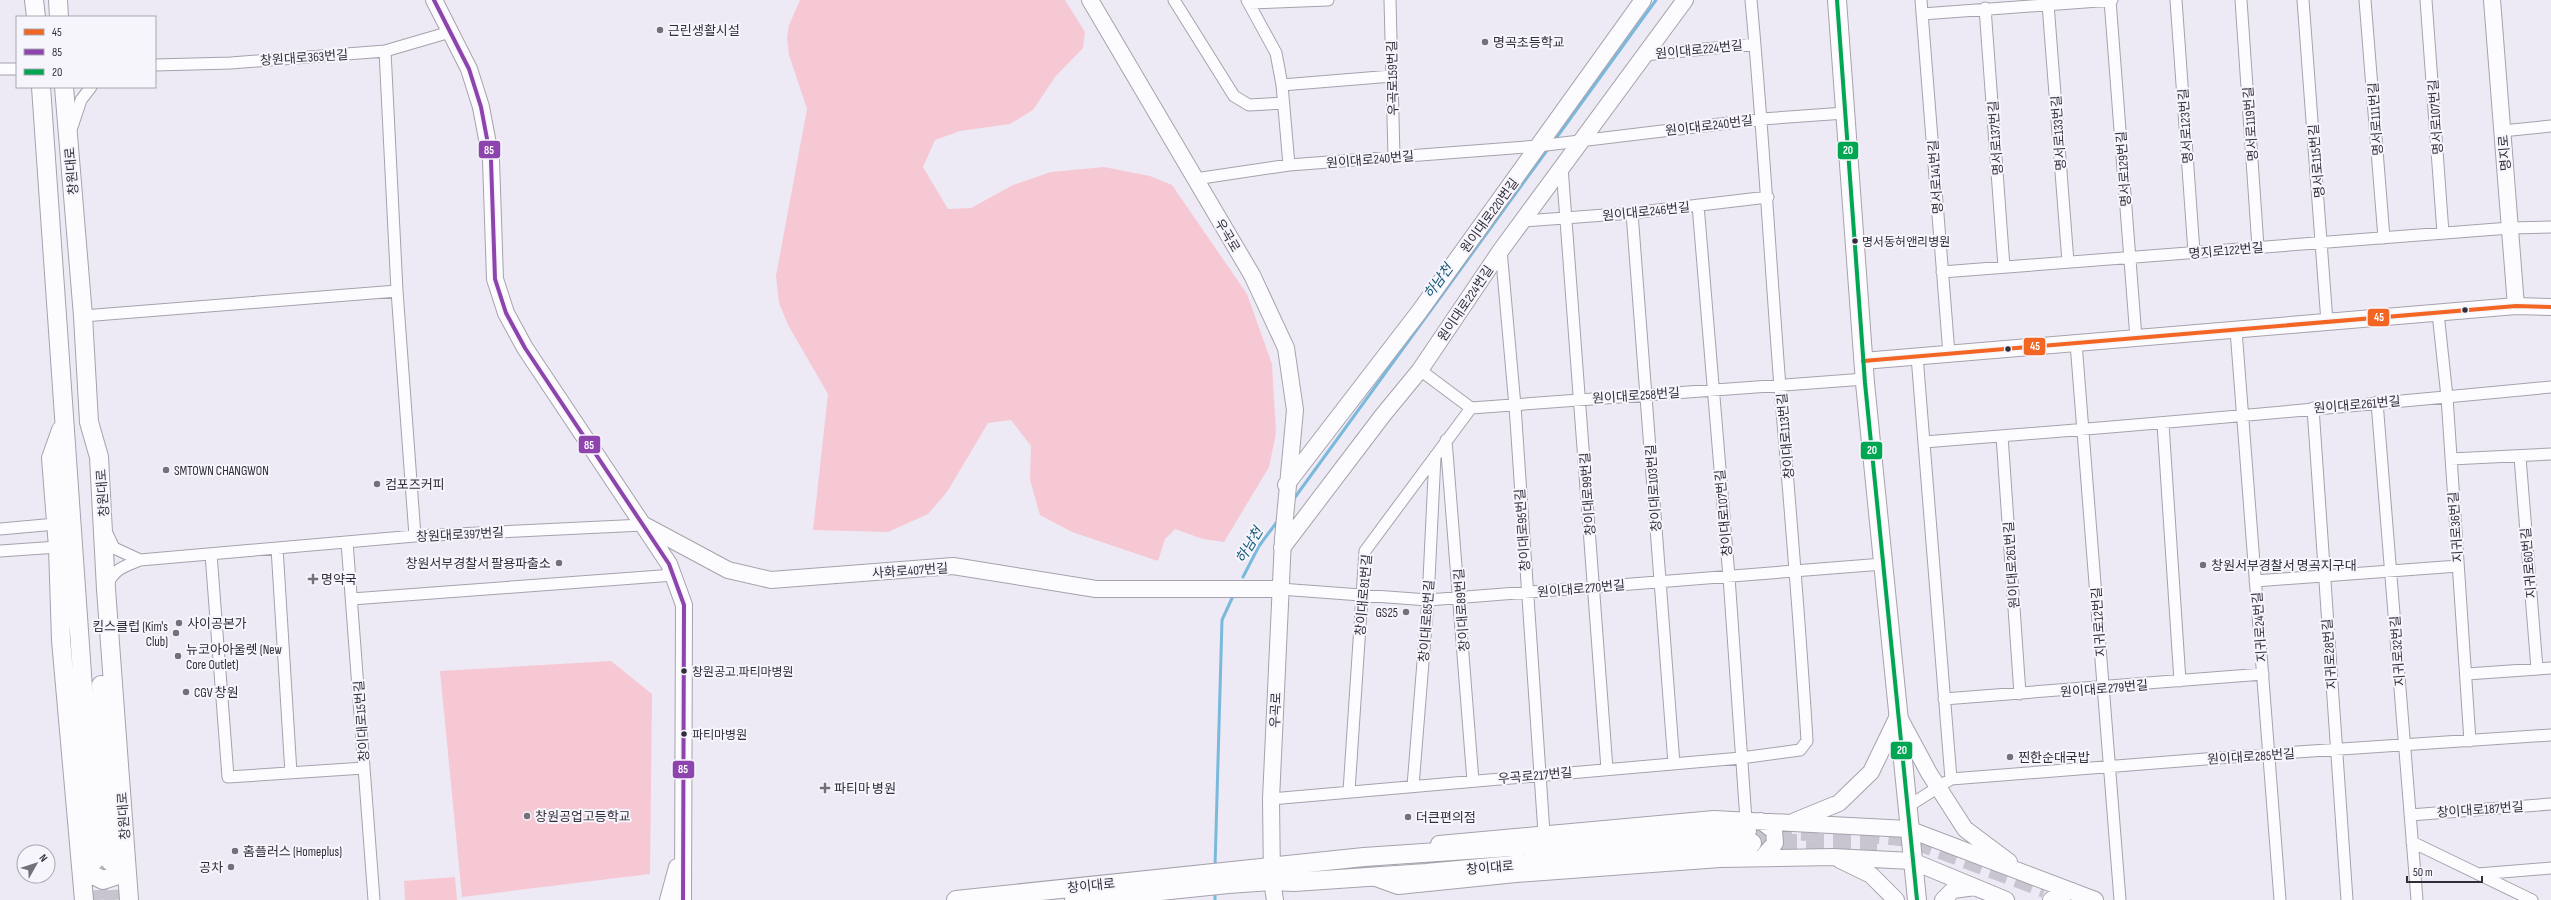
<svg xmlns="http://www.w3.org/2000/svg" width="2551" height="900" viewBox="0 0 2551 900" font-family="'Sofia Sans Condensed','Noto Sans KR',sans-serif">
	<rect width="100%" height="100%" fill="#edeaf5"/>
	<path fill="#f6c8d3" d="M800 0H1065L1085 32 1083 48 1055 77 1033 110 1010 124 960 131 935 140 923 167 948 209 971 208 1013 185 1051 172 1104 167 1150 176 1172 185 1247 294 1272 364 1276 433 1269 467 1224 542 1203 539 1175 529 1165 539 1158 561 1072 532 1040 515 1030 480 1031 446 1011 420 988 423 947 492 928 514 888 532 813 530 828 394 788 325 779 303 776 276 807 109 789 55 787 38 789 25Z
		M611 661 652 694 650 874 462 897 440 671Z
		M455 877 457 900H405L404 881Z"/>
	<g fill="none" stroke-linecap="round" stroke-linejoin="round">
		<path stroke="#7ab9dc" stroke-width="3" d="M1554 141 1656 0
			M1293 500 1548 149
			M1243 577 1259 546 1279 519
			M1215 867 1222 620 1234 594
			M1215 900V891"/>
		<path stroke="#c8c4d0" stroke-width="18" stroke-dasharray="18 9" stroke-linecap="butt" d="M1747 831 1826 832
			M1862 833 1908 838 2045 889
			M1752 843H1877
			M96 863 100 900
			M110 863 113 900"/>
		<g stroke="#a6a2ad" stroke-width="13">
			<path id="street" d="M1174 0 1234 96 1249 105 1283 103
				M1247 0 1276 53 1282 85 1289 165
				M1390 0 1394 156
				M1921 0 1949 354
				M2110 0 2136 338
				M2176 0 2194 252
				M2241 0 2258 247
				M2303 0 2327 322
				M2365 0 2384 238
				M2426 0 2443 233
				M1249 3 1328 0
				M2048 4 2068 262
				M1985 8 2004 267
				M1922 14 2112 0
				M385 51 397 291 415 536
				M1644 55 1755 44
				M155 65 231 63 385 51 450 32
				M0 69H17
				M1282 85 1392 76
				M72 127 81 100 91 87
				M2502 131 2551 126
				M1562 167 1607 769
				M1195 179 1289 165 1538 146 1762 119 1845 113
				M1698 205 1729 577 1746 820
				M1632 213 1674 764
				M1523 221 1632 213 1768 197
				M1501 250 1515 406 1544 833
				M1942 272 2510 228 2551 227
				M2438 313 2447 397 2470 741
				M83 316 397 291
				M2236 330 2280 900
				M2076 343 2120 900
				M1917 356 1951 779
				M1420 370 1471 408 1865 379
				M2377 402 2417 900
				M2313 408 2347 900
				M2163 424 2180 681
				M2002 436 2020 694
				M1446 440 1473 781
				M1924 442C2134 426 2342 407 2551 387
				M2520 457 2537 669
				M2451 459 2551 454
				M0 529 56 524
				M106 531 114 548 140 560
				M347 542 374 900
				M277 548 291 773
				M0 551 58 547
				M211 554 228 777 364 768
				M2255 581 2458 566
				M108 584C114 569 125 566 140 560L415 536 643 525
				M1280 589 1428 600 1883 564
				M352 599 674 575
				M2467 674 2551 668
				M1944 699 2263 674
				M1413 786 1428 600 1435 456
				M1349 791 1365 551 1471 408
				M1271 799 1741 758 1800 750 1807 741C1800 623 1790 505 1780 387 1770 258 1763 129 1751 0
				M1907 807 1951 779 2269 754 2551 735
				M2410 815 2551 804
				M2412 842 2532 900
				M2478 874 2551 868"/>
		</g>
		<g stroke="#a6a2ad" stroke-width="18">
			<path id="secondary" d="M434 0 469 69 481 107 491 160 495 279 506 313 525 348 669 564 684 605 683 900
				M1090 0 1252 275 1286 348 1295 410 1283 539 1271 799 1272 881 1275 900
				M2492 0 2516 306
				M1863 361 2516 306 2551 307
				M1286 485 1419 312 1643 0
				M644 525 728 570 771 580 953 566 1096 589H1280
				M1282 548 1383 415 1420 370 1501 250 1685 0
				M1900 719 1929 773 1965 829 2009 862
				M1761 821 1774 831 1775 843 1762 858
				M1795 821 1839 803 1871 772 1898 716
				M1439 844 1714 819 1908 829 2095 900
				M1840 860 1871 875 1896 900
				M1373 877 1398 886 1516 874 1720 859 1833 857 1912 861 2006 900
				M668 900 677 867
				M1943 900 1953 890 1975 887
				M2051 900 2059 894 2072 891"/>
		</g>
		<g stroke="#a6a2ad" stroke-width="20">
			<path id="primary" d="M34 0 36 17
				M58 0 59 17
				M1837 0 1865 383 1917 900
				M41 87 95 860
				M64 87 83 316 89 422 99 457 106 589 129 900
				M61 430 51 458 58 547 61 640 84 900
				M101 685 110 861
				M81 857 91 874 103 880 115 876 125 854
				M956 900 1364 857 1747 831
				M1074 900 1228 884 1272 881 1294 882 1426 873 1752 843"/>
		</g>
		<use href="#street" stroke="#fcfcfe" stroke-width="11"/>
		<use href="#secondary" stroke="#fcfcfe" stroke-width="16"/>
		<use href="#primary" stroke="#fcfcfe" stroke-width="18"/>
		<g stroke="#f7f5fc" stroke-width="7">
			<path id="bus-1" d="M1863 361 2516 306 2551 307"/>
		</g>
		<g stroke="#f7f5fc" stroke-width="7">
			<path id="bus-2" d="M434 0 469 69 481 107 491 160 495 279 506 313 525 348 669 564 684 605 683 900"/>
		</g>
		<g stroke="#f7f5fc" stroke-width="7">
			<path id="bus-3" d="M1837 0 1865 383 1917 900"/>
		</g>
		<use href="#bus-1" stroke="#f26522" stroke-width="4"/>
		<use href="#bus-2" stroke="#8e44ad" stroke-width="4"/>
		<use href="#bus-3" stroke="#00a651" stroke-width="4"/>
	</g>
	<g fill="#736f7b" stroke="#f7f5fc" stroke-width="1.5">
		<circle cx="660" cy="30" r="4"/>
		<circle cx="1485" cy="42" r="4"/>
		<circle cx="166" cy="470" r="4"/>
		<circle cx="377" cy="484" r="4"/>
		<circle cx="559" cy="563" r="4"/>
		<circle cx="2203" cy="565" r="4"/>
		<path d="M311 573h4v4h4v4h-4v4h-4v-4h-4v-4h4z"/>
		<circle cx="1406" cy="612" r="4"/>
		<circle cx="179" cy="623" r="4"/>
		<circle cx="176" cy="633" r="4"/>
		<circle cx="178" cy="656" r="4"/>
		<circle cx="186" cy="692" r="4"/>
		<circle cx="2010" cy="757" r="4"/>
		<path d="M823 782h4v4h4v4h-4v4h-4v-4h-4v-4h4z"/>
		<circle cx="527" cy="816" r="4"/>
		<circle cx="1408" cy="817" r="4"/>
		<circle cx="235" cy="851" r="4"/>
		<circle cx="231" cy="867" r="4"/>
	</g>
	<g fill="#322d3a" stroke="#f7f5fc" stroke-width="1.5">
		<circle cx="1855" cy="241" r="3.5"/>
		<circle cx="2465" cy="310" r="3.5"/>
		<circle cx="2008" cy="349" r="3.5"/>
		<circle cx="684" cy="671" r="3.5"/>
		<circle cx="684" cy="734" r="3.5"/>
	</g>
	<g text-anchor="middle" stroke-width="4" stroke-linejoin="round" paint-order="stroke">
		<g font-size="12" fill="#322d3a" stroke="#f7f5fc" text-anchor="start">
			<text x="1862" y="246">명서동허앤리병원</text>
			<text x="692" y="676">창원공고.파티마병원</text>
			<text x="692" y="739">파티마병원</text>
		</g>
		<g font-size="13" fill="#322d3a" stroke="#f7f5fc" text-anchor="start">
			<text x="668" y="35">근린생활시설</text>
			<text x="1493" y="47">명곡초등학교</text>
			<text x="174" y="475">SMTOWN CHANGWON</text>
			<text x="385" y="489">컴포즈커피</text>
			<text x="551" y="568" text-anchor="end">창원서부경찰서 팔용파출소</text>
			<text x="2211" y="570">창원서부경찰서 명곡지구대</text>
			<text x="321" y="584">명약국</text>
			<text x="1398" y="617" text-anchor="end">GS25</text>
			<text x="187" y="628">사이공본가</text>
			<text x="168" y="631" text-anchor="end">킴스클럽 (Kim's<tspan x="168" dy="15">Club)</tspan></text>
			<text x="186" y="654">뉴코아아울렛 (New<tspan x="186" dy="15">Core Outlet)</tspan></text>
			<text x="194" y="697">CGV 창원</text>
			<text x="2018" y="762">찐한순대국밥</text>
			<text x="834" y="793">파티마 병원</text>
			<text x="535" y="821">창원공업고등학교</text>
			<text x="1416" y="822">더큰편의점</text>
			<text x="243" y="856">홈플러스 (Homeplus)</text>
			<text x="223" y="872" text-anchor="end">공차</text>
		</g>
		<g font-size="13" fill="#322d3a" stroke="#f7f5fc">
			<text transform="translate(1699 49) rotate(-6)" y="5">원이대로224번길</text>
			<text transform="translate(304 57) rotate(-4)" y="5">창원대로363번길</text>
			<text transform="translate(1392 78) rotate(-91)" y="5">우곡로159번길</text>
			<text transform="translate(2435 117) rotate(-94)" y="5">명서로107번길</text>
			<text transform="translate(2375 119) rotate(-94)" y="5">명서로111번길</text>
			<text transform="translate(2250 124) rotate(-94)" y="5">명서로119번길</text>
			<text transform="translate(1709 125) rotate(-7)" y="5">원이대로240번길</text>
			<text transform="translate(2185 126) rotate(-94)" y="5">명서로123번길</text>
			<text transform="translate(2058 133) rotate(-94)" y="5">명서로133번길</text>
			<text transform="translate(1995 138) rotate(-94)" y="5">명서로137번길</text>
			<text transform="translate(2504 153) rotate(-95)" y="5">명지로</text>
			<text transform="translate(1370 159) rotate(-5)" y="5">원이대로240번길</text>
			<text transform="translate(2316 161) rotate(-95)" y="5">명서로115번길</text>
			<text transform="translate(2123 169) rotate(-94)" y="5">명서로129번길</text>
			<text transform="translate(71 171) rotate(-95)" y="5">창원대로</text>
			<text transform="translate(1935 177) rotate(-94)" y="5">명서로141번길</text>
			<text transform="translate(1646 211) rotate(-6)" y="5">원이대로246번길</text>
			<text transform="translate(1489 215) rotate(-54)" y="5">원이대로220번길</text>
			<text transform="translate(1228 235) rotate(59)" y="5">우곡로</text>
			<text transform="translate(2226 250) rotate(-5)" y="5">명지로122번길</text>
			<text transform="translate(1465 303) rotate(-56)" y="5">원이대로224번길</text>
			<text transform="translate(1636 395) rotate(-4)" y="5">원이대로258번길</text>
			<text transform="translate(2357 404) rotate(-5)" y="5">원이대로261번길</text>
			<text transform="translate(1785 436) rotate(-95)" y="5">창이대로113번길</text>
			<text transform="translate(1653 488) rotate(-94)" y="5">창이대로103번길</text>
			<text transform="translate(102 493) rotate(-94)" y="5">창원대로</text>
			<text transform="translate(1587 494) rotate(-94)" y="5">창이대로99번길</text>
			<text transform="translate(1723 513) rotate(-95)" y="5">창이대로107번길</text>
			<text transform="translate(2455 527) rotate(-94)" y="5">지귀로36번길</text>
			<text transform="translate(1522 530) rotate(-94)" y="5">창이대로95번길</text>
			<text transform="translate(460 534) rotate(-3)" y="5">창원대로397번길</text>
			<text transform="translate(2528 563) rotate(-95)" y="5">지귀로60번길</text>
			<text transform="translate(2011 565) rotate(-94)" y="5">원이대로261번길</text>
			<text transform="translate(910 570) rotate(-4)" y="5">사화로407번길</text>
			<text transform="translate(1581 588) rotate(-5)" y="5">원이대로270번길</text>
			<text transform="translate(1363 595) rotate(-85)" y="5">창이대로81번길</text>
			<text transform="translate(1461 610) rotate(-94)" y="5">창이대로89번길</text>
			<text transform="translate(1426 621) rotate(-86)" y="5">창이대로85번길</text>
			<text transform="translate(2098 622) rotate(-94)" y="5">지귀로12번길</text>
			<text transform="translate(2259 627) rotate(-94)" y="5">지귀로24번길</text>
			<text transform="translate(2397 651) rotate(-94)" y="5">지귀로32번길</text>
			<text transform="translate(2329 654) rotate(-94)" y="5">지귀로28번길</text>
			<text transform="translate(2104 688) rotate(-5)" y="5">원이대로279번길</text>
			<text transform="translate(1275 710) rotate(-88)" y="5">우곡로</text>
			<text transform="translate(361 721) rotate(-94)" y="5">창이대로15번길</text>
			<text transform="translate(2251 756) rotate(-4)" y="5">원이대로285번길</text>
			<text transform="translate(1535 775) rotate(-5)" y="5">우곡로217번길</text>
			<text transform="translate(2480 809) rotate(-4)" y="5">창이대로187번길</text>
			<text transform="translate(123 816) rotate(-94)" y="5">창원대로</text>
			<text transform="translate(1490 867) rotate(-5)" y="5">창이대로</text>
			<text transform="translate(1091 885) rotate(-6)" y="5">창이대로</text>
		</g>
		<g font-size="14" font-style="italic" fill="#105877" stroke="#f7f5fc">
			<text transform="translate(1438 281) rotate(-54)" y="5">하남천</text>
			<text transform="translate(1249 545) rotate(-59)" y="5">하남천</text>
		</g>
	</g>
	<g stroke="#f7f5fc" stroke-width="1.5">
		<rect x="478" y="140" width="23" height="19" rx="4" fill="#8e44ad"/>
		<rect x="1837" y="141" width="22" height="19" rx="4" fill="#00a651"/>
		<rect x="2367" y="308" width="23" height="19" rx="4" fill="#f26522"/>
		<rect x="2023" y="337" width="23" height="19" rx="4" fill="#f26522"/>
		<rect x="578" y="435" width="23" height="19" rx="4" fill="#8e44ad"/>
		<rect x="1860" y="441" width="23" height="19" rx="4" fill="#00a651"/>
		<rect x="1890" y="741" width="23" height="19" rx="4" fill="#00a651"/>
		<rect x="672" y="760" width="23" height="19" rx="4" fill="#8e44ad"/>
	</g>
	<g font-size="11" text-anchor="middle" font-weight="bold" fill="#fff">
		<text x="489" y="154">85</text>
		<text x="1848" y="154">20</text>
		<text x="2379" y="321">45</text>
		<text x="2035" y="350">45</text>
		<text x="589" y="449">85</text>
		<text x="1872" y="454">20</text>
		<text x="1902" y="754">20</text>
		<text x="683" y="773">85</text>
	</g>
	<rect x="16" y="16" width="140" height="72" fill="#f7f5fc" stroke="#a8a5ae"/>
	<rect x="24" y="29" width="20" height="6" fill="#f26522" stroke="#a8a5ae"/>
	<text x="52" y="36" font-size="12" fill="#322d3a">45</text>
	<rect x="24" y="49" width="20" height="6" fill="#8e44ad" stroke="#a8a5ae"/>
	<text x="52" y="56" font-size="12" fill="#322d3a">85</text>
	<rect x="24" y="69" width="20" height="6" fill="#00a651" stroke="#a8a5ae"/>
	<text x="52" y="76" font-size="12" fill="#322d3a">20</text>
	<g transform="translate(36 864) rotate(51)"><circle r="19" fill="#f7f5fc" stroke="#a8a5ae"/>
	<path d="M0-3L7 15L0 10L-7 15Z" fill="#736f7b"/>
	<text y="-6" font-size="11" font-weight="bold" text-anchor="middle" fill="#322d3a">N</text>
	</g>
	<path d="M2407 876v6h75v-6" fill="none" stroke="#322d3a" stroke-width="2"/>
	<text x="2413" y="876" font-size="12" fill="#322d3a" stroke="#f7f5fc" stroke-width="3" paint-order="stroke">50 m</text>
</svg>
